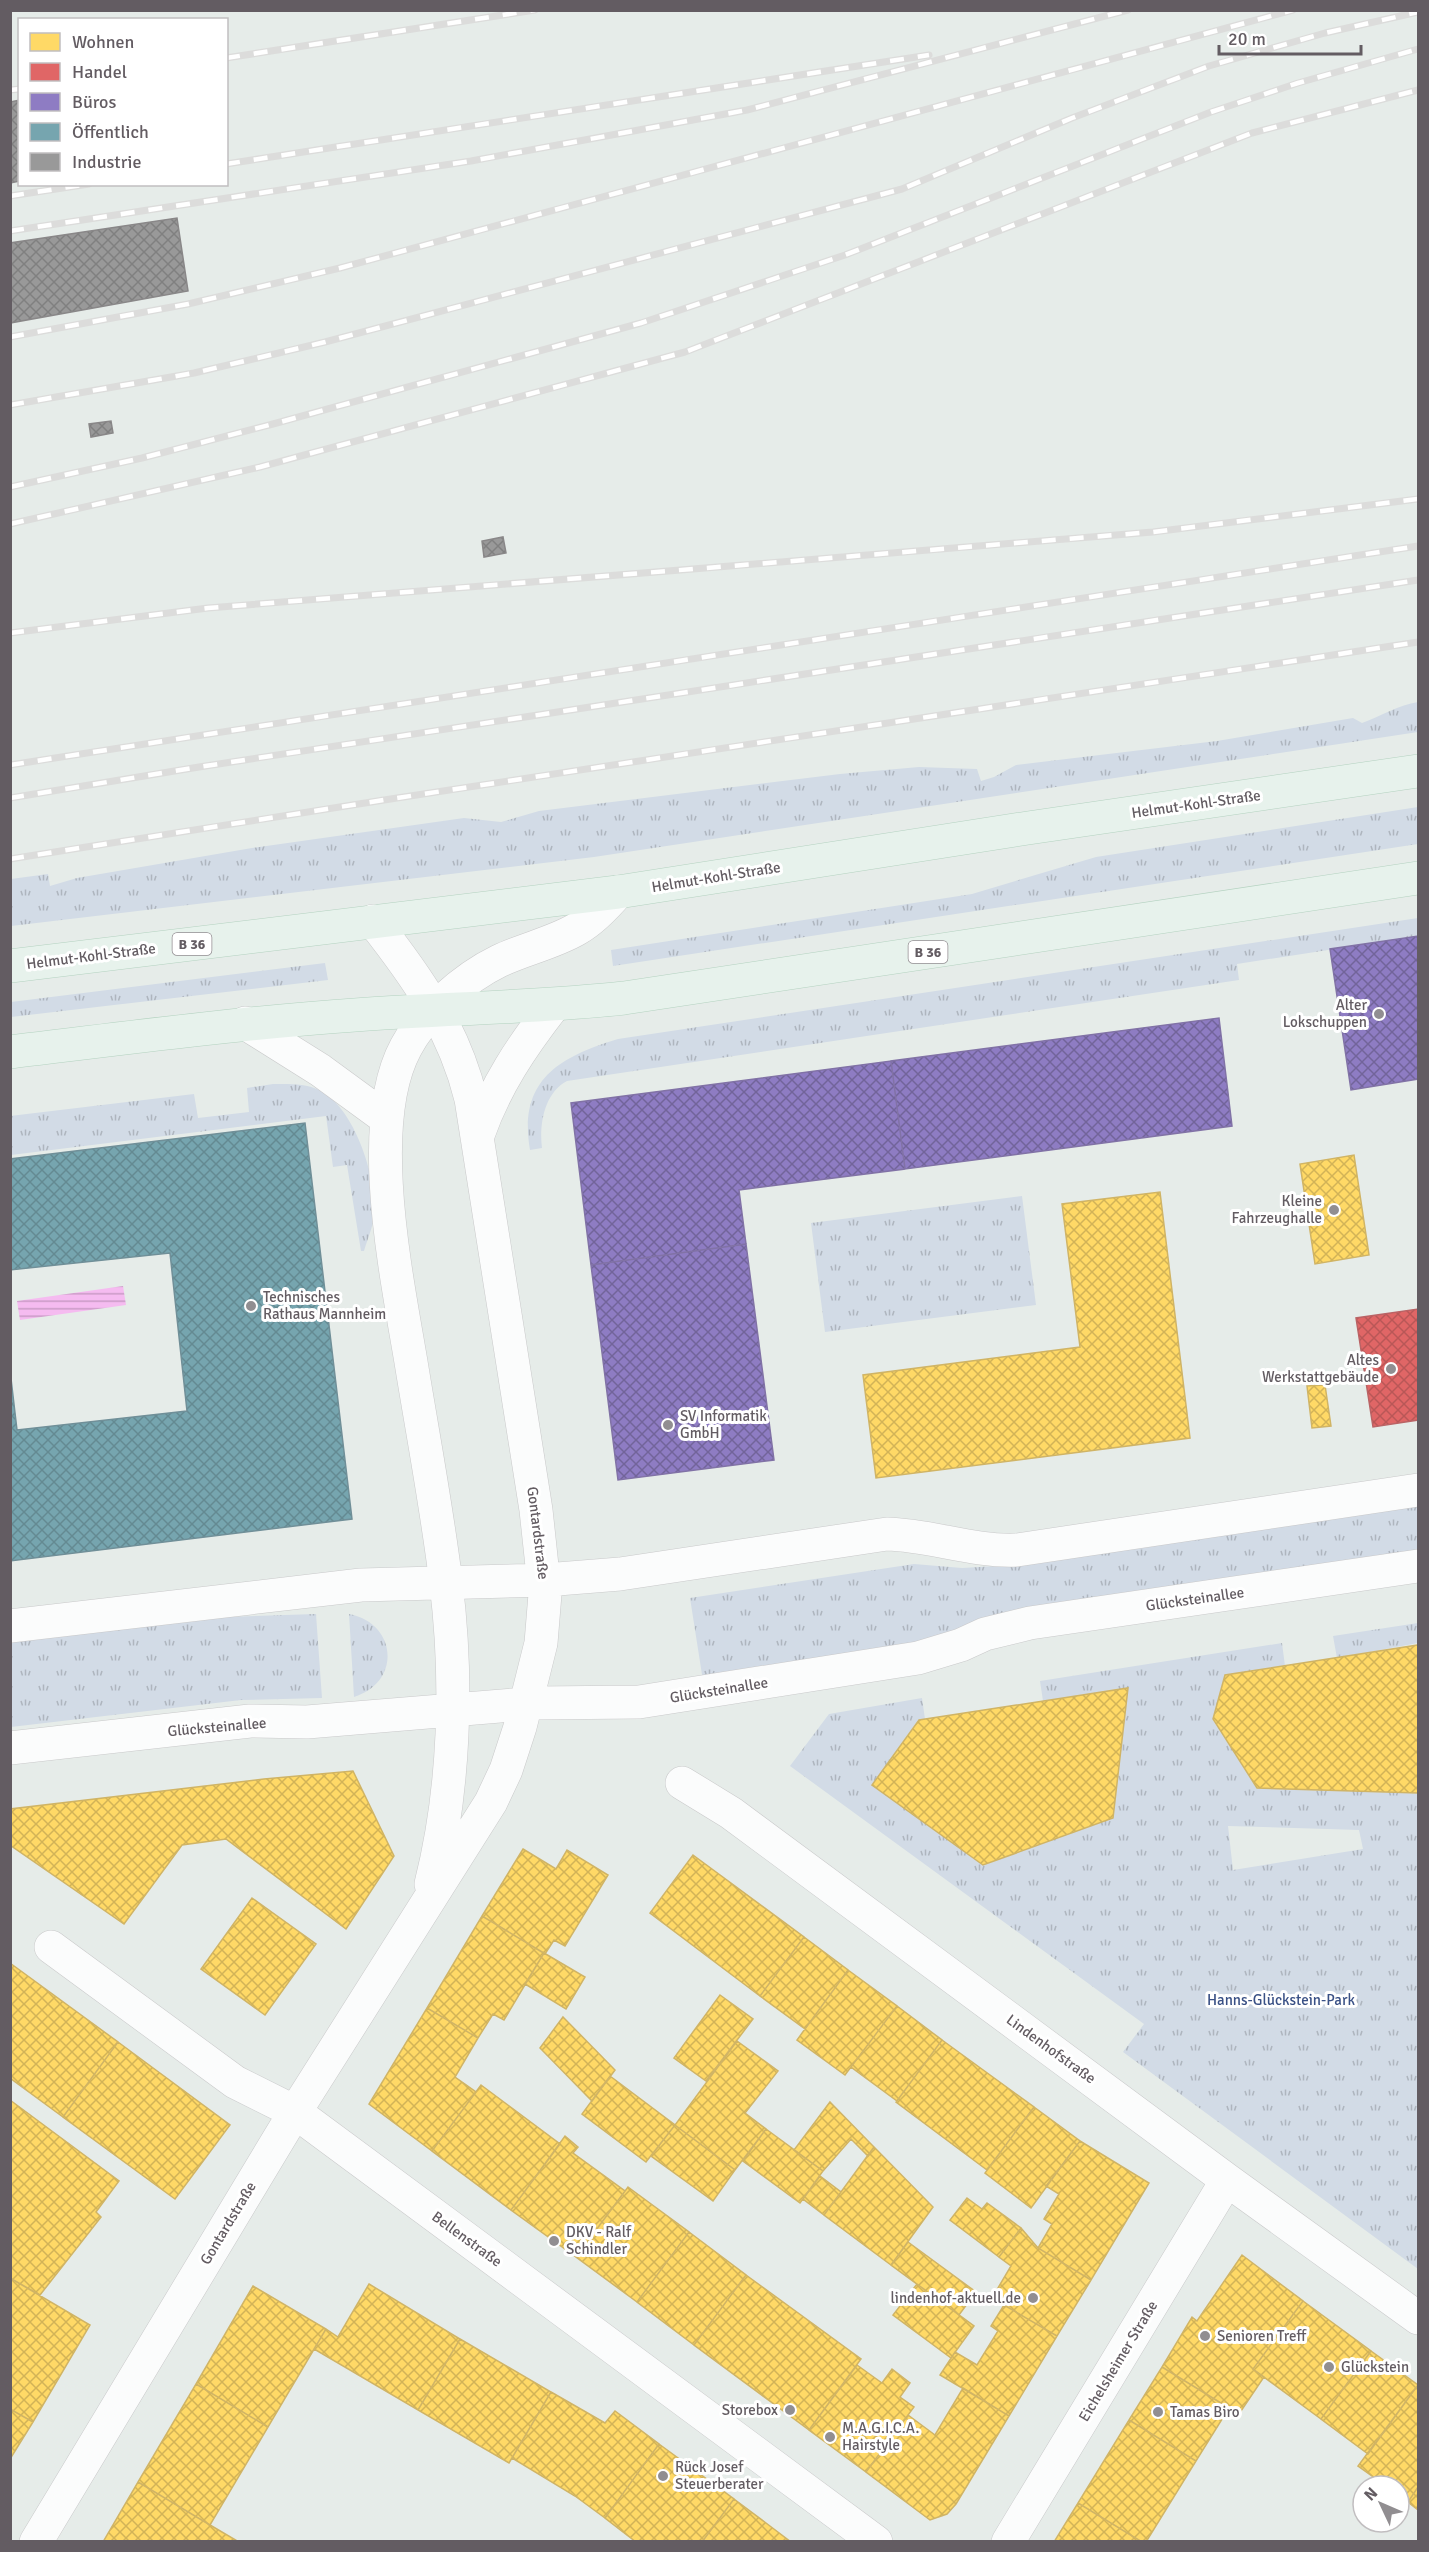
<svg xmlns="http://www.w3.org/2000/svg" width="1429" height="2552" viewBox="0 0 1429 2552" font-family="Signika,sans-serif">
	<defs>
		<pattern id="grass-tufts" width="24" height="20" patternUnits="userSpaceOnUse" patternTransform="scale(1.5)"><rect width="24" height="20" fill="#d2dbe6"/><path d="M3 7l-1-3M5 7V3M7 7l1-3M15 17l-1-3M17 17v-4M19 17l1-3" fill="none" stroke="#aeb5be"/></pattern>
		<pattern id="water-rules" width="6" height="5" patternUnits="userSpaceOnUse" patternTransform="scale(1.5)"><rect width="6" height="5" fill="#f5bbf0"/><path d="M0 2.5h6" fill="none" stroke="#ca9bc6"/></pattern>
		<pattern id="homes-cross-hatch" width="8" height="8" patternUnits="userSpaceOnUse" patternTransform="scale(1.5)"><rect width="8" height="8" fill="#ffd966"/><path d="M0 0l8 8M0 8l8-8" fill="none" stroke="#d2b357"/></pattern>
		<pattern id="shops-cross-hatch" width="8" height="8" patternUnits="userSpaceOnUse" patternTransform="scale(1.5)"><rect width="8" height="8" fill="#e06666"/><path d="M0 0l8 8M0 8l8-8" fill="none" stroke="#b95757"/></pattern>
		<pattern id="offices-cross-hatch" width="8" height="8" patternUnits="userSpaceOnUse" patternTransform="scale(1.5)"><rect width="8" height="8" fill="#8e7cc3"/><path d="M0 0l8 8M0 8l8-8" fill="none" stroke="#72649a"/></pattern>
		<pattern id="public-cross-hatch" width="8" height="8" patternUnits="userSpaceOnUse" patternTransform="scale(1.5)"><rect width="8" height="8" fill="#76a5af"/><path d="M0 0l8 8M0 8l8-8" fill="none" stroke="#648a92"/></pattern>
		<pattern id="industry-cross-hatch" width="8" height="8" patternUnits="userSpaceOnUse" patternTransform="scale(1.5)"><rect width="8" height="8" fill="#999"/><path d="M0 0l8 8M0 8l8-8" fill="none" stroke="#808080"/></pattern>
	</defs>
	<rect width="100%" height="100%" fill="#e6ece9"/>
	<path fill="url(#grass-tufts)" fill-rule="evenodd" d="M1418 702V732L594 857 11 926V879L48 874 50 886 77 878 252 848 464 818 501 822 539 811 840 774 919 767 977 769 981 781 994 777 1016 765 1217 741 1353 718 1362 723C1381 716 1399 705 1418 702Z
		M1418 807V844L613 966 611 950 972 894 1096 857Z
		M1418 918V936L1237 964 1239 980 567 1081C544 1093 539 1125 542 1148L530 1150C518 1080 559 1057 618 1039Z
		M325 963 328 980 11 1017V1002Z
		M273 1084C288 1084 305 1083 319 1090 354 1106 378 1179 374 1216 373 1227 367 1240 364 1251H361L347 1165 333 1167 326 1116 11 1155 10 1116 194 1094 198 1118 249 1112 247 1088Z
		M1022 1196 1036 1305 825 1332 811 1223Z
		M1418 1505V1552L703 1681 690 1598 914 1564 962 1568 1032 1564Z
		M316 1614 322 1698 241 1700 11 1727 10 1642 224 1617Z
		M349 1614C397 1623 402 1682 354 1697Z
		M1418 1623V1643L1337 1658 1333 1636Z
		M1282 1643 1285 1666 1225 1675 1213 1719 1257 1788 1418 1793V2269L1123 2052 1144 2024 790 1766 829 1714 922 1698 925 1719 918 1720 873 1785 984 1864 1113 1818 1128 1688 1043 1701 1040 1681ZM1228 1826 1359 1830 1363 1849 1233 1870Z"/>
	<path fill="url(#water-rules)" d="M123 1286 126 1305 20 1320 17 1301Z"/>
	<path fill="url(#homes-cross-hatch)" stroke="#d0b465" stroke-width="1.5" d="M1354 1155 1369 1255 1315 1264 1300 1164Z
		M1160 1192 1190 1438 876 1478 863 1375 1080 1347 1062 1204Z
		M1325 1385 1331 1426 1312 1428 1307 1386Z
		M1418 1645V1793L1257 1788 1213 1719 1225 1675Z
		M1128 1688 1113 1818 983 1865 872 1785 919 1720Z
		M353 1771 394 1856 346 1929 226 1839 182 1845 124 1924 10 1845V1809L264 1779Z
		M523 1849 556 1869 567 1850 608 1875 565 1946 554 1940 545 1954 482 1916Z
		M693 1855 804 1937 760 1996 650 1913Z
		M252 1898 316 1944 265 2015 201 1969Z
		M482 1916 544 1953 504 2020 493 2014 478 2038 427 2008Z
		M804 1937 848 1970 805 2029 760 1996Z
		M544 1953 585 1977 566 2009 525 1984Z
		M10 1963 118 2042 63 2117 10 2078Z
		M848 1970 897 2006 845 2075 797 2040Z
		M720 1995 753 2019 706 2081 674 2058Z
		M897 2006 942 2040 897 2101 851 2067Z
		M427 2008 478 2038 455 2077 476 2092 432 2151 369 2104Z
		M563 2017 615 2070 592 2101 540 2048Z
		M942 2040 1034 2107 987 2170 896 2102Z
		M737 2041 778 2071 745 2113 766 2129 735 2170 675 2125Z
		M118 2042 230 2125 175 2199 63 2117Z
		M610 2076 675 2125 646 2162 582 2114Z
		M481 2085 560 2144 511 2210 432 2151Z
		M10 2100 119 2181 96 2212 101 2217 40 2295 10 2278Z
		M830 2102 874 2147 868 2156 851 2139 823 2171 794 2150Z
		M1034 2107 1080 2141 1031 2208 985 2173Z
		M675 2125 735 2170 713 2201 651 2156Z
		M766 2129 823 2171 800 2203 743 2161Z
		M565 2136 578 2147 573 2153 625 2191 576 2257 511 2210Z
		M1080 2141 1149 2183 1091 2280 1038 2248 1052 2224 1044 2219 1059 2194 1046 2186Z
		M874 2147 933 2207 891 2265 824 2215Z
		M820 2176 841 2192 824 2215 803 2199Z
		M628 2187 689 2232 637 2302 576 2257Z
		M967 2198 982 2209 987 2203 1021 2228 999 2257 950 2220Z
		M1021 2228 1038 2248 1091 2280 1057 2336 992 2298 1011 2266 999 2257Z
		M689 2232 746 2275 694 2345 637 2302Z
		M908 2242 976 2292 959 2315 891 2265Z
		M1242 2255 1303 2301 1253 2369 1264 2377 1239 2414 1162 2367 1192 2317 1197 2321Z
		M746 2275 861 2359 809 2430 694 2345Z
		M10 2278 90 2325 33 2422 10 2409Z
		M369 2284 460 2339 418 2410 314 2349 326 2329 338 2337Z
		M917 2284 974 2326 951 2358 893 2315Z
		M253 2286 326 2329 268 2427 196 2384Z
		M1303 2301 1371 2351 1321 2419 1253 2369Z
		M1004 2305 1057 2336 1009 2416 940 2375 955 2352 977 2365 998 2331 991 2326Z
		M460 2339 551 2392 509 2463 418 2410Z
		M1371 2351 1418 2385 1368 2454 1321 2419Z
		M857 2365 882 2383 892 2369 910 2383 900 2397 914 2407 866 2472 809 2430Z
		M1162 2367 1229 2408 1196 2461 1129 2420Z
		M196 2384 268 2427 210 2525 138 2482Z
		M1418 2385V2487L1408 2502 1399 2496V2486H1386L1358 2466Z
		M963 2388 1009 2416 956 2504 947 2514 930 2520 866 2472 908 2415 935 2435Z
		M551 2392 605 2423 615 2411 659 2444 605 2518 575 2496 512 2458Z
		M10 2409 33 2422 10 2459Z
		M1129 2420 1196 2461 1146 2542H1142L1078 2503Z
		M659 2444 734 2499 702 2542H636L605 2518Z
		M138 2482 210 2525 239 2542H103Z
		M1418 2487V2510L1408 2502Z
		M734 2499 766 2523 791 2542H702Z
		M1078 2503 1142 2542H1054Z"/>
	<path fill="url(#shops-cross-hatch)" stroke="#ba6365" stroke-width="1.5" d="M1418 1309V1420L1373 1427 1356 1318Z"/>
	<path fill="url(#offices-cross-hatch)" stroke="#8172a6" stroke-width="1.5" d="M1418 936V1079L1351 1090 1330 949Z
		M1219 1018 1232 1126 905 1169 891 1061Z
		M891 1061 905 1169 739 1190 746 1244 591 1265 571 1103Z
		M746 1244 774 1460 618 1480 591 1265Z"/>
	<path fill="url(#public-cross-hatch)" stroke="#708f98" stroke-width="1.5" d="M305 1123 352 1519 10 1561V1370L17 1430 187 1411 170 1253 10 1270V1159Z"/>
	<path fill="url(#industry-cross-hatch)" stroke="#898788" stroke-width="1.5" d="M20 100V181L10 183V102Z
		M177 218 188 291 10 323V243Z
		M111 421 113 433 91 437 89 424Z
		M503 537 506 553 484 557 482 541Z"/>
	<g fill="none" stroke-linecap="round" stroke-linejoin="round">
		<g stroke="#c9c9ca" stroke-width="34">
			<path id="minor" d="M245 1023 320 1070 387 1119
				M478 1135C495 1086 522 1046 554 1005
				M10 1626 361 1585 545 1580 620 1574 887 1534C931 1535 972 1552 1017 1550L1418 1490
				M10 1748 250 1721 307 1722 537 1703 639 1702 918 1658 961 1645 985 1634 1030 1623 1418 1566
				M682 1783 731 1813 1227 2180 1418 2318
				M431 1884C455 1789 458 1680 446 1583 437 1509 423 1436 411 1362 397 1278 364 1124 406 1047 424 1013 464 978 499 961 524 949 553 943 577 929 593 920 606 906 618 892
				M51 1947 235 2082 295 2112 876 2542
				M36 2542 295 2112 491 1802 506 1770 520 1727 541 1643 545 1594 536 1510 471 1099C454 1029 417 977 373 921
				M1008 2542 1227 2180"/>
		</g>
		<g stroke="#b4d2c0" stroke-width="34">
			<path id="primary" d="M10 966 618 892 1028 828 1418 771
				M10 1052C125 1038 240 1023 355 1015 445 1008 534 1008 624 998L1418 878"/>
		</g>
		<use href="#minor" stroke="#fbfcfc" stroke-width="33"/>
		<use href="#primary" stroke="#e7f2ec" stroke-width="33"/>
		<g stroke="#dcdcdb" stroke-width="7">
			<path id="rail" d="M226 58 535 10
				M10 90 20 89
				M226 164 929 55
				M10 196 89 184
				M10 231 471 161 747 110 1128 10
				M10 337 188 304 340 268 1293 10
				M10 405 194 373 325 342 902 189 1072 118 1209 66 1325 33 1418 12
				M10 487 142 458 273 424 641 323 845 255 1211 112 1298 83 1418 49
				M10 524 260 467 685 352 1252 133 1418 90
				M10 633 208 608 1153 532 1418 499
				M10 765 1418 546
				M10 798 199 767 1418 580
				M10 859 384 800 1418 642"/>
		</g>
		<use href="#rail" stroke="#fff" stroke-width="4.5" stroke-dasharray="14" stroke-linecap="butt"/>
	</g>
	<g fill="#918e91" stroke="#fff" stroke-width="2">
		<circle cx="1379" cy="1014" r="6"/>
		<circle cx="1334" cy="1210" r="6"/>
		<circle cx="251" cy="1306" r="6"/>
		<circle cx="1391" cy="1369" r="6"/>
		<circle cx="668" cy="1425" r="6"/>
		<circle cx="554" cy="2241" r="6"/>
		<circle cx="1033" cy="2298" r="6"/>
		<circle cx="1205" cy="2336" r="6"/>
		<circle cx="1329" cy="2367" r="6"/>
		<circle cx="790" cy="2410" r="6"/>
		<circle cx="1158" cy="2412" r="6"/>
		<circle cx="830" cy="2437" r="6"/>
		<circle cx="663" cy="2476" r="6"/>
	</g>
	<g text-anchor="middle" stroke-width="6" stroke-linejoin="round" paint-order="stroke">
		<g fill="#fff" stroke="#928d91" stroke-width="1.5">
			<rect x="172.5" y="933" width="39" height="22" rx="4.5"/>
			<rect x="908.5" y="941" width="39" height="22" rx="4.5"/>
		</g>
		<g font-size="14" font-weight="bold" fill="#635c62">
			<text x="192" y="949">B 36</text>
			<text x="928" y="957">B 36</text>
		</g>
		<g font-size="15" fill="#635c62" stroke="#fff">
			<text transform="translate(1196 804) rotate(-8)" y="5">Helmut-Kohl-Straße</text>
			<text transform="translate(716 877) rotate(-9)" y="5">Helmut-Kohl-Straße</text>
			<text transform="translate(91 956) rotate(-7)" y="5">Helmut-Kohl-Straße</text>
			<text transform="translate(538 1533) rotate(83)" y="5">Gontardstraße</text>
			<text transform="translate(1195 1599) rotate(-8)" y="5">Glücksteinallee</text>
			<text transform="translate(719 1690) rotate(-9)" y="5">Glücksteinallee</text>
			<text transform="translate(217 1727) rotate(-5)" y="5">Glücksteinallee</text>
			<text transform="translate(1051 2049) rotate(36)" y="5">Lindenhofstraße</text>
			<text transform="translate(228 2223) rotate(-59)" y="5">Gontardstraße</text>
			<text transform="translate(467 2239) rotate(36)" y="5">Bellenstraße</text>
			<text transform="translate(1118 2361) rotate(-59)" y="5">Eichelsheimer Straße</text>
		</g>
		<g font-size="15" fill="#635c62" stroke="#fff" text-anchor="start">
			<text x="1367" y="1010" text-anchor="end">Alter<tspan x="1367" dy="17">Lokschuppen</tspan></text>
			<text x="1322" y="1206" text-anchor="end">Kleine<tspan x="1322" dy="17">Fahrzeughalle</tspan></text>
			<text x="263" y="1302">Technisches<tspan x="263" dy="17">Rathaus Mannheim</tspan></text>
			<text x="1379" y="1365" text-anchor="end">Altes<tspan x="1379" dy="17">Werkstattgebäude</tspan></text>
			<text x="680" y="1421">SV Informatik<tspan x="680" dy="17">GmbH</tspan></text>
			<text x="566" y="2237">DKV - Ralf<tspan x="566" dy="17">Schindler</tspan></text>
			<text x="1021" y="2303" text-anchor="end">lindenhof-aktuell.de</text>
			<text x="1217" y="2341">Senioren Treff</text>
			<text x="1341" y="2372">Glückstein</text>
			<text x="778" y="2415" text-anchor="end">Storebox</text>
			<text x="1170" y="2417">Tamas Biro</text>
			<text x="842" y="2433">M.A.G.I.C.A.<tspan x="842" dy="17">Hairstyle</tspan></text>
			<text x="675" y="2472">Rück Josef<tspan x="675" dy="17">Steuerberater</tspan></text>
		</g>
		<g font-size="15" fill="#395085" stroke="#fff">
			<text x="1281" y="2005">Hanns-Glückstein-Park</text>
		</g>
	</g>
	<rect width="1429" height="2552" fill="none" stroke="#635c62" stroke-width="24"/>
	<rect x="18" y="18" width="210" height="168" fill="#ffffff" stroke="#c1bec0" stroke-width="1.5"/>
	<rect x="30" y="33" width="30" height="18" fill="#ffd966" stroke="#c1bec0" stroke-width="1.5"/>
	<text x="72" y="48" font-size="18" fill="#635c62">Wohnen</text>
	<rect x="30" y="63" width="30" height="18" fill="#e06666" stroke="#c1bec0" stroke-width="1.5"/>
	<text x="72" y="78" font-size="18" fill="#635c62">Handel</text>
	<rect x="30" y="93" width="30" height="18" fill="#8e7cc3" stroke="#c1bec0" stroke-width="1.5"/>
	<text x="72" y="108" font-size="18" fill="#635c62">Büros</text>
	<rect x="30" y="123" width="30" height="18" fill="#76a5af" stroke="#c1bec0" stroke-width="1.5"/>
	<text x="72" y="138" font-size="18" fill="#635c62">Öffentlich</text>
	<rect x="30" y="153" width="30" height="18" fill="#999999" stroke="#c1bec0" stroke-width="1.5"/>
	<text x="72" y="168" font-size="18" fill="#635c62">Industrie</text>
	<g transform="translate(1381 2504) rotate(314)"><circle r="28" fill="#ffffff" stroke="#c1bec0" stroke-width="1.5"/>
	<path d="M0-4.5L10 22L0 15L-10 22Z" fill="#918e91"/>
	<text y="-9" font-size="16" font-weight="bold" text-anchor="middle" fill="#635c62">N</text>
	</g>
	<path d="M1219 45v9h142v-9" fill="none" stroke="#635c62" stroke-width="3"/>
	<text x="1228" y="45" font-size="18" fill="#635c62" stroke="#ffffff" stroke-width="4.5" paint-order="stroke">20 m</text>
</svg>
